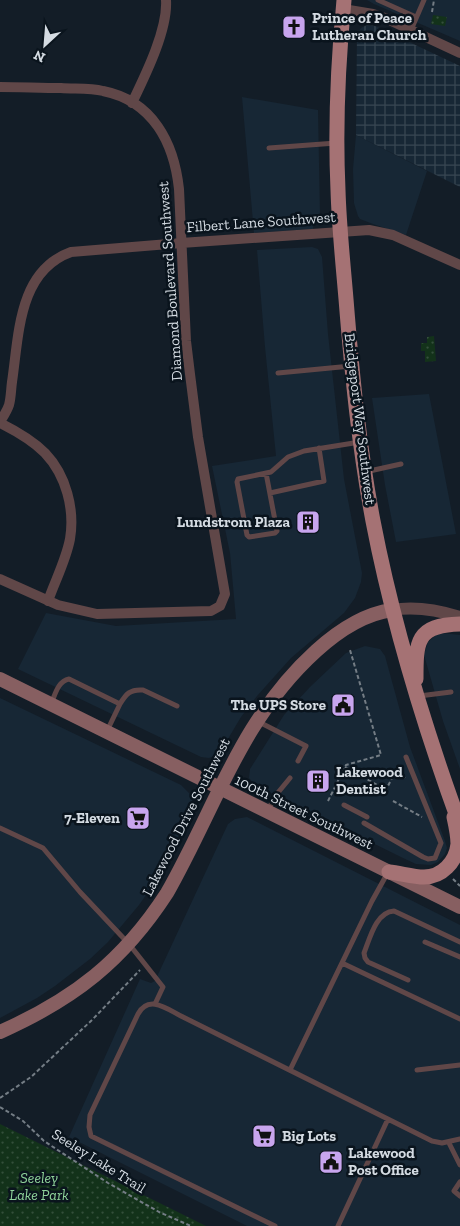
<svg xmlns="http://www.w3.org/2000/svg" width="460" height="1226" viewBox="0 0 460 1226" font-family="'Zilla Slab',serif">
	<defs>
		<pattern id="industrial-grid" width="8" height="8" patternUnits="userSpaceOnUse" patternTransform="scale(1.25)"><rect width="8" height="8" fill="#172735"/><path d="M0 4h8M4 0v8" fill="none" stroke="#384652"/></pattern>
		<pattern id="park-dots" width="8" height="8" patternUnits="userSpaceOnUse" patternTransform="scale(1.25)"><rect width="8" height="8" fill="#13321a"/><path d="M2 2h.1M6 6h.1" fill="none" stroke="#344f3b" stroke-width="1.8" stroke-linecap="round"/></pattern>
	</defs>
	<rect width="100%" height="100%" fill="#131d27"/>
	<path fill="#172735" d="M367 0H460V41L374 4Z
		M242 97 318 110 320 216 318 223 313 226V229L254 233Z
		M356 135 427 171 406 235 373 224 360 219 358 216 354 203 353 169Z
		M312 247 318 249 322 257 328 334 344 479 362 573 361 582 355 598 344 613 291 658 257 696 241 717 219 754 209 758 201 757 18 669 46 613 116 626 236 619 230 553 212 466 276 456 265 347 257 250Z
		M429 394 456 534 396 542 385 485 372 398Z
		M441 633 460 635V769L443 721 424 655 428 642 436 635Z
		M365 646 380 649 385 656 410 747 445 841 447 848 445 854 438 862 431 865 416 864 403 858 255 785 249 778 250 769 284 715 310 687 346 653Z
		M0 698 181 785 191 795 193 804 192 809 165 864 153 885 139 905 108 942 90 959 55 986 37 998 0 1018Z
		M247 817 460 925V1226H247L69 1137 140 979 151 983 155 981 228 824 235 819Z"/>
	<path fill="url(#industrial-grid)" d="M367 25 375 26 460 66V187L356 135 357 34 361 28Z"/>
	<path fill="url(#park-dots)" d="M433 15 447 17 445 26 431 24Z
		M434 336 436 361 425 362V351H421V343H427V337Z
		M0 1124 206 1226H0Z"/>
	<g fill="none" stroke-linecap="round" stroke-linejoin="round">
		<path stroke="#747d85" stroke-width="2" stroke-dasharray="4 2.5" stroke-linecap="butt" d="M432 12 434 0
			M345 767 386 790 395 772 405 778
			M328 801 346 765 381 755 350 650
			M393 801 422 817
			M453 879 460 886
			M0 1098 31 1077 92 1020 140 970
			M0 1107 23 1121 44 1141 108 1183 159 1212 191 1226"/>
		<path stroke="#604748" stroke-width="5" d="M378 0 416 17
			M411 30 424 0
			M269 148 336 143
			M278 373 351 366
			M365 472 401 464
			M266 473 277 531 275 533 249 537 247 535 237 482 238 479 271 472 288 457 304 451 360 442
			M270 493 324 481 319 448
			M419 696 451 692
			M51 704C55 695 58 681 69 679L120 704 107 731
			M120 704C126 694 130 689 143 690L177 706
			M259 722 306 746 298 761
			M344 805 367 817
			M268 810 276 795 290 778
			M364 823 423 857 428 859 435 858 441 843 406 757
			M0 828 43 848 80 892 129 944 163 987 155 1004
			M425 942 460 957
			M342 963 460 1019
			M408 980 368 962 365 958 364 953C370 938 376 912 394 911L460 942
			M290 1070 372 901 387 874
			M417 1070 460 1065
			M449 1143 460 1165
			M460 1182 454 1191 460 1196
			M275 1226 91 1136 89 1127 90 1115 138 1014C149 994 167 1009 183 1017L432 1141 442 1143 460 1139
			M338 1226 388 1119"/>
		<path stroke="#604748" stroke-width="10" d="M343 9 373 14 385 18 460 53
			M0 87C20 87 41 88 61 88 75 89 90 88 103 91 153 101 174 143 179 189L186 341 190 374 198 437 225 594 220 606 211 611 97 614 58 605 0 579
			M132 103C145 76 168 30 166 0
			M0 422C3 417 7 411 9 405 11 398 11 389 12 382 19 335 18 271 71 252L181 243 369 230 393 235 460 265
			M0 423C16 431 32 440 45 453 66 475 75 509 70 539 66 560 55 581 48 601"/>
		<path stroke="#604748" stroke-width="12" d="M392 610C415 606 438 610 460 617"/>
		<path stroke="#875f61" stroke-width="14" d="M0 679 460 907
			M0 1032C74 999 123 961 167 893 216 807 240 720 316 651 338 631 363 614 392 610"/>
		<path stroke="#a57274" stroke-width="15" d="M344 0C338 63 335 126 338 190 339 226 343 263 346 299 352 374 359 447 373 521 393 625 424 726 460 825
			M416 679C416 642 416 625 460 624
			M389 872C400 873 413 877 424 877 442 877 456 862 458 844 458 835 456 826 454 817"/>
	</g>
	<defs>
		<g id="church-square" transform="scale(1.25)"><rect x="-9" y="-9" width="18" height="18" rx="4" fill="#c8a5ee" stroke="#0a141d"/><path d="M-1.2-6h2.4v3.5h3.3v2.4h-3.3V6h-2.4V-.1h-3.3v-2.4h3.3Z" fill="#111"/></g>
		<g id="building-square" transform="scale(1.25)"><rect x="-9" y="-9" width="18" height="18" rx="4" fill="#c8a5ee" stroke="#0a141d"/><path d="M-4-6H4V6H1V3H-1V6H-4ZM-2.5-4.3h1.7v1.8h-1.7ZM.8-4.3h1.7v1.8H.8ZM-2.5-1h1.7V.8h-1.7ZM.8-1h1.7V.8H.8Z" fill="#111"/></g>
		<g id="civic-square" transform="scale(1.25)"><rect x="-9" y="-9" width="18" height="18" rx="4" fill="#c8a5ee" stroke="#0a141d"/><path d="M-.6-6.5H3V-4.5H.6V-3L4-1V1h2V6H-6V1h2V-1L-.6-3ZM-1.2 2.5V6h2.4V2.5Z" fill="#111"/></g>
		<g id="supermarket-square" transform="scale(1.25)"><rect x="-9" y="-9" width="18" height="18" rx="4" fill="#c8a5ee" stroke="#0a141d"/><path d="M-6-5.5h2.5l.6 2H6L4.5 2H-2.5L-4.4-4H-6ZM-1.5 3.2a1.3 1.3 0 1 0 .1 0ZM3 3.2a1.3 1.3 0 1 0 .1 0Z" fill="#111"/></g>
	</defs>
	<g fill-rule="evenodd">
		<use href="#church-square" x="294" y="27"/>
		<use href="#building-square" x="308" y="522"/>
		<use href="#civic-square" x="343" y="705"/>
		<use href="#building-square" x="318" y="781"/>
		<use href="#supermarket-square" x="138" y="818"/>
		<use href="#supermarket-square" x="264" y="1136"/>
		<use href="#civic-square" x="331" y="1162"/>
	</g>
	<g text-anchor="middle" stroke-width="5" stroke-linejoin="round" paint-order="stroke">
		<g font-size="15" font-weight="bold" fill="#d4dbe2" stroke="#0a141d" text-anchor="start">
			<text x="312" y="23">Prince of Peace<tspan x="312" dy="17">Lutheran Church</tspan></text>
			<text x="290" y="527" text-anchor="end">Lundstrom Plaza</text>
			<text x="326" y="710" text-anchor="end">The UPS Store</text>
			<text x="336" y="777">Lakewood<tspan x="336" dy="17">Dentist</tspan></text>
			<text x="120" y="823" text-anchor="end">7-Eleven</text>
			<text x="282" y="1141">Big Lots</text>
			<text x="348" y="1158">Lakewood<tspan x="348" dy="17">Post Office</tspan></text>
		</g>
		<g font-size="15" fill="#d4dbe2" stroke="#0a141d">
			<text transform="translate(261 222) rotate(-4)" y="5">Filbert Lane Southwest</text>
			<text transform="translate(170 281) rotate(-94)" y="5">Diamond Boulevard Southwest</text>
			<text transform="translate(360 419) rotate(83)" y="5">Bridgeport Way Southwest</text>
			<text transform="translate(304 812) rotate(26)" y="5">100th Street Southwest</text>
			<text transform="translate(186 817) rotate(-63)" y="5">Lakewood Drive Southwest</text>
			<text transform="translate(99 1161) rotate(32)" y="5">Seeley Lake Trail</text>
		</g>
		<g font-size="15" font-style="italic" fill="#90d49b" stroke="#0a141d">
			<text x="39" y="1183">Seeley<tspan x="39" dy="17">Lake Park</tspan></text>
		</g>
	</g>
	<g transform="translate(45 45) rotate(206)" stroke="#0a141d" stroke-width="4" paint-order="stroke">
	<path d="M0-4L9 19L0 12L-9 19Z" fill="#d4dbe2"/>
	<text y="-8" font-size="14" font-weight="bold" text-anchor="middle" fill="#d4dbe2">N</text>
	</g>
</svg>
